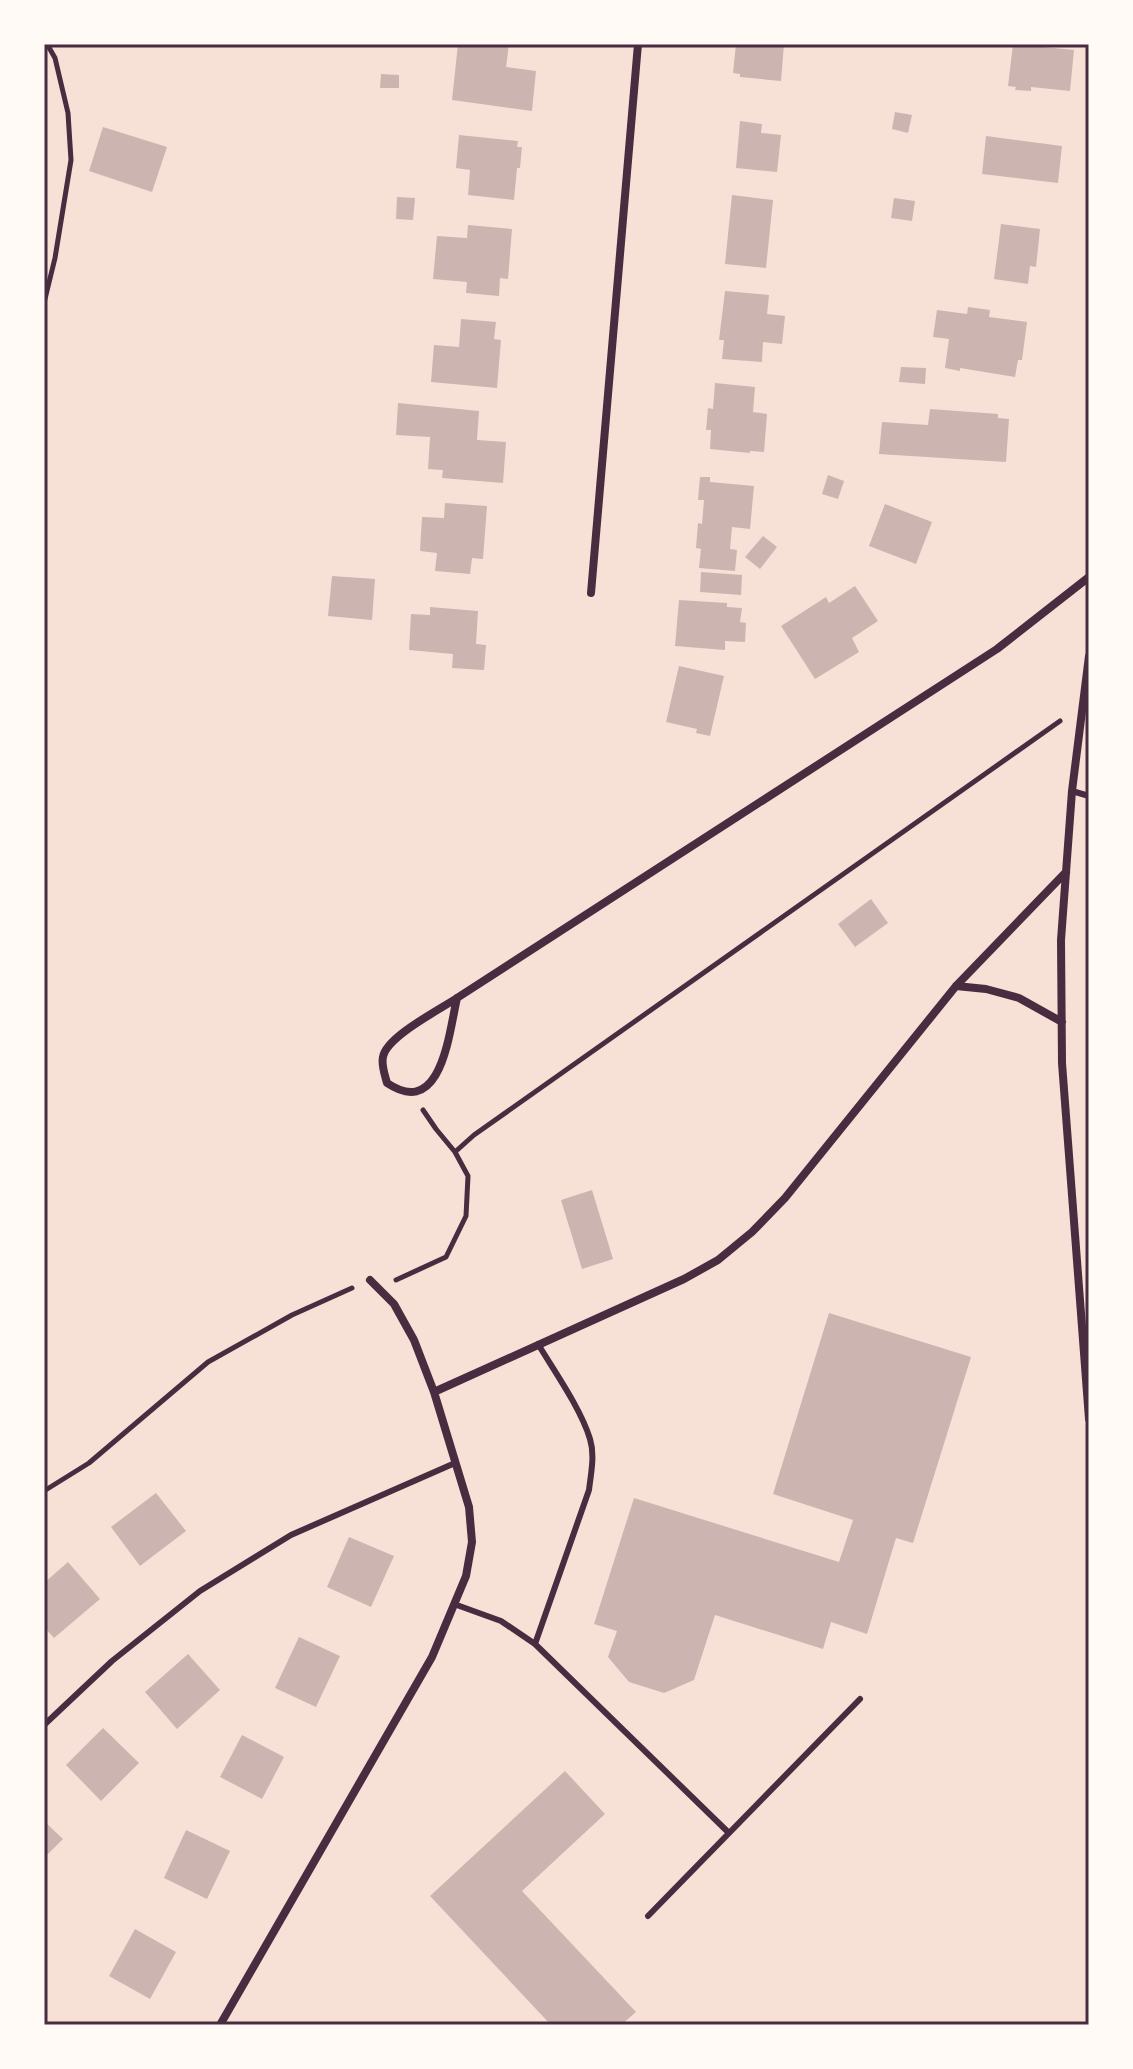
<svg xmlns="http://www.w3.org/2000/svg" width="1133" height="2069" viewBox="0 0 1133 2069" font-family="Roboto,sans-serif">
	<rect width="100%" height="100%" fill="#f7e1d7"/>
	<path fill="#ccb4b1" d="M458 44H509L506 67 536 71 532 111 452 100Z
		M736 44H784L781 81 740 77V74L733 73Z
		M1013 44 1074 50 1070 91 1031 87V91L1015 90 1016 87 1008 86Z
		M381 74 399 75V88H380Z
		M895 112 912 115 908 133 892 129Z
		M740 121 762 124 761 133 781 135 777 172 736 168Z
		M103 127 167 147 152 192 89 171Z
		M459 135 518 141 517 147H522L520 168H517L514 200 468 195 470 170 456 168Z
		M986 136 1062 146 1058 183 982 174Z
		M732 195 773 200 766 268 725 264Z
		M397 197 415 198 413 220 396 219Z
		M894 198 915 201 912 221 891 218Z
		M1001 224 1040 229 1036 267 1030 266 1028 284 994 279Z
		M468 225 512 229 508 279 500 278 499 296 466 293 467 282 433 279 437 236 467 238Z
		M725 291 769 295 767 314 785 316 782 344 763 342 762 362 722 359 724 340H719Z
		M968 307 990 310 989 317 1027 322 1022 360H1018L1015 377 960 368V371L945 368 949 339 933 337 937 310 967 314Z
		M461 319 496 322 494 339 501 340 497 388 431 382 434 345 459 347Z
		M901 367 926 368 925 384 899 382Z
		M715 383 755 387 753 412 767 414 764 452 750 451V453L710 449 711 430H706L708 408 713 409Z
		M398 403 479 411 477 440 506 442 503 483 442 478 443 470 428 469 430 437 396 435Z
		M930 409 998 414V418L1009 419 1006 462 879 454 882 422 928 425Z
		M828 475 844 481 838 499 822 494Z
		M700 477H710V482L754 486 750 529 732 527 730 549 737 550 735 571 699 568 701 549 696 548 698 523 702 524 704 500H698Z
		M445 503 487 506 483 559 472 558 470 574 435 571 437 553 420 551 422 517 444 518Z
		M885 504 932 522 916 564 869 546Z
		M763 536 777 547 760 569 745 557Z
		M701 572 742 575 741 595 700 592Z
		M332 576 375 579 372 620 328 616Z
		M855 586 878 621 852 638 859 652 815 679 781 626 826 597 829 603Z
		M679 600 727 603V607L742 608 740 622 746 623 745 642 725 641V650L675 646Z
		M430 607 478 611 476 644 486 645 484 670 452 668 453 654 409 650 411 614 430 615Z
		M679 666 724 676 710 736 696 733 697 729 666 722Z
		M871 899 888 923 855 947 838 924Z
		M592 1190 613 1259 582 1269 561 1200Z
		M829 1313 971 1357 913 1543 896 1538 867 1634 831 1622 823 1649 715 1615 694 1680 664 1693 629 1682 608 1657 617 1631 594 1624 634 1498 839 1562 853 1520 773 1494Z
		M156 1493 186 1531 140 1566 111 1527Z
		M349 1537 394 1556 371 1607 327 1587Z
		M68 1562 100 1599 54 1638 44 1627V1583Z
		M299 1637 340 1656 316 1707 275 1688Z
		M188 1654 220 1690 177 1729 145 1692Z
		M103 1728 139 1763 101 1801 66 1765Z
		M242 1735 284 1757 262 1799 220 1777Z
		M565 1771 605 1814 522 1891 636 2012 621 2025H551L430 1896Z
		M44 1821 63 1839 44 1858Z
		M186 1830 230 1851 207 1899 164 1878Z
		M135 1929 176 1952 150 1999 109 1976Z"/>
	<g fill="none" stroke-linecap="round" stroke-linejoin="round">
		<path stroke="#4a2c40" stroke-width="5" d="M44 303 55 258 71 160 68 113 55 58 47 44
			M455 1152 474 1135 1060 721
			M396 1280 446 1257 466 1216 468 1176 455 1152 436 1129 423 1110
			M44 1491 89 1463 208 1362 292 1315 352 1288"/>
		<path stroke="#4a2c40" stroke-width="6" d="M1072 791 1089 796
			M454 1604 501 1621 535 1644 729 1833
			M535 1644 589 1490C591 1473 595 1455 590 1439 581 1409 555 1372 538 1344
			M44 1725 112 1661 200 1591 291 1535 455 1463
			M648 1916 860 1699"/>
		<path stroke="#4a2c40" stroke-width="8" d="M591 593 638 44
			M1089 656 1072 791 1061 940 1062 1063 1089 1419
			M956 986 986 989 1019 998 1062 1022
			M457 998C449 1032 442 1120 387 1083 385 1075 381 1065 383 1057 386 1037 439 1010 457 998L997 649 1089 577
			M434 1392 684 1279 718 1260 752 1232 785 1198 956 986 1066 872
			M220 2025 432 1657 466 1576 472 1542 469 1507 434 1392 414 1340 394 1304 370 1280"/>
	</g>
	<rect width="1133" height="2069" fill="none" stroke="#fffaf5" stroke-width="92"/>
	<rect x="46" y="46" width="1041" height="1977" fill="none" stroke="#4a2c40" stroke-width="3"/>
</svg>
